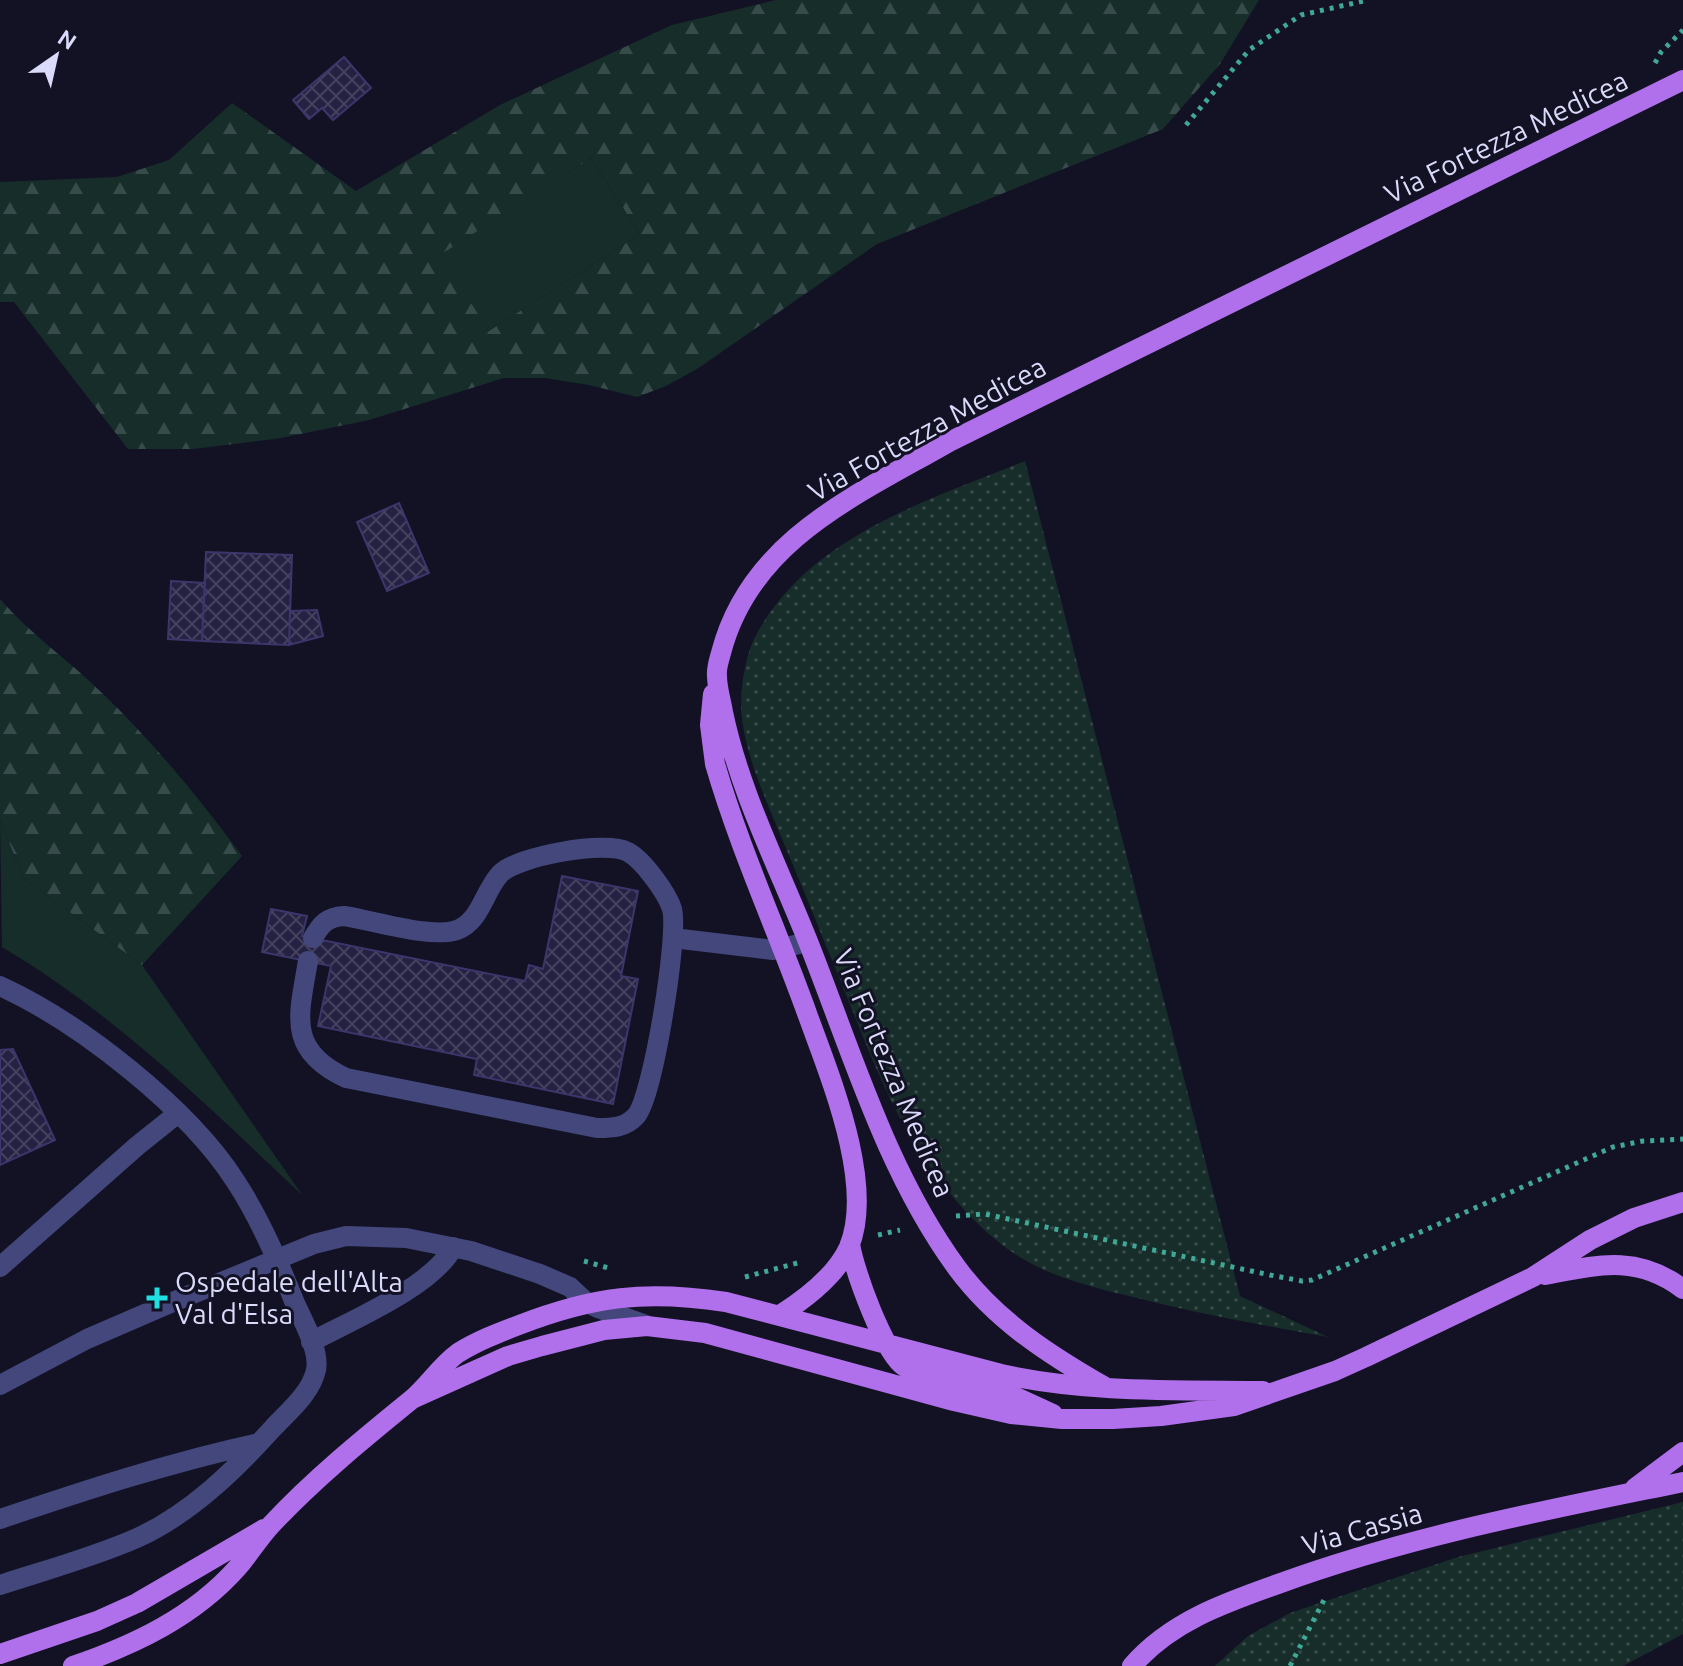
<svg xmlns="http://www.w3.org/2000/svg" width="1683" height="1666" viewBox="0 0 1683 1666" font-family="Ubuntu,sans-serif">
	<defs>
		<pattern id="forest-firs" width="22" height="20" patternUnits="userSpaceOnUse" patternTransform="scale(2)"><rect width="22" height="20" fill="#162d2a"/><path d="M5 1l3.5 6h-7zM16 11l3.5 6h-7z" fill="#374b4a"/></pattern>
		<pattern id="garden-dots" width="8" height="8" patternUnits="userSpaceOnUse" patternTransform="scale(2)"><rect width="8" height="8" fill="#162d2a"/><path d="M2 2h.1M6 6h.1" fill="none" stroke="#374b4a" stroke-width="1.8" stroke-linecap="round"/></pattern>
		<pattern id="building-cross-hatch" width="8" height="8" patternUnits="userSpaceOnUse" patternTransform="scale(2)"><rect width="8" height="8" fill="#242142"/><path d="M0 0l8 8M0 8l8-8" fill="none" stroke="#43415e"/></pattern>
	</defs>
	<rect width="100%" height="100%" fill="#131224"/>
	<path fill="#162d2a" d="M591 158 640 234 489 331 439 255Z
		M0 819 23 878 142 965 303 1196C208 1106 115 1014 2 947Z"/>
	<path fill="url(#forest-firs)" fill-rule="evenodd" d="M776 0H1259L1220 64 1163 129 877 244 697 369 666 386 637 397 589 385 545 378H504L369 420 281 438 193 449H128L14 302H0V182L117 177 169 160 232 103 356 191 500 105 672 25ZM591 158 640 234 489 331 440 255Z
		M0 599C31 635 70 661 103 694 155 744 199 798 242 856L142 965 23 878 0 819Z"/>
	<path fill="url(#garden-dots)" d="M1025 461 1240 1296 1328 1337C1261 1325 1195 1313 1129 1296 1091 1287 1048 1276 1015 1254 972 1225 939 1183 912 1139 877 1082 851 1003 824 941 810 905 795 870 780 834 765 798 747 758 742 719 739 695 744 661 754 639 806 537 927 501 1025 461Z
		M1683 1502V1634L1623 1666H1215L1248 1636 1290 1613 1458 1557Z"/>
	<path fill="url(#building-cross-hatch)" stroke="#3b366b" stroke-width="2" d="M344 57 371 88 333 120 322 108 309 119 293 100Z
		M399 503 429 573 387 591 357 522Z
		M206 552 292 555 289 645 202 641Z
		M171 581 205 583 202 641 168 639Z
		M317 610 323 636 289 645 290 611Z
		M562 876 638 891 621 976 638 979 613 1104 474 1075 477 1059 318 1026 331 966 262 952 271 909 307 916 302 936 525 981 529 965 543 969Z
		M13 1049 55 1140 0 1165V1050Z"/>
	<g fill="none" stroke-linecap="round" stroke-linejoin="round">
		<path stroke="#40a897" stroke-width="5" stroke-dasharray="4 6" stroke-linecap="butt" d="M1655 63 1661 52 1683 30
			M1186 125 1249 50 1301 15 1368 0
			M956 1216 985 1214 1270 1275 1302 1281 1312 1280 1613 1147 1643 1141 1683 1139
			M878 1235 900 1230
			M584 1261 612 1269
			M745 1277 801 1262
			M1290 1666 1326 1596"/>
		<path stroke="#43477c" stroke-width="20" d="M673 938 773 950 808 942
			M308 961C299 1015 286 1050 346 1078L597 1128C612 1128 625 1128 636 1116 653 1097 679 935 672 909 667 893 643 860 628 852 606 840 517 856 500 874 484 891 481 921 457 930 431 939 372 920 344 916 327 917 321 924 313 938
			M0 986C79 1022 189 1108 236 1182 260 1219 278 1260 294 1301 302 1320 320 1349 316 1370 311 1393 289 1411 273 1428 235 1470 190 1514 137 1538 94 1557 46 1570 0 1585
			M0 1267 137 1146 177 1114
			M311 1342C350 1321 434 1286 453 1247
			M0 1385 87 1339 168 1304 314 1244 346 1236 406 1238 471 1251 540 1274 570 1287 586 1302 598 1308 646 1325
			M0 1519C86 1490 171 1462 259 1443"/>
		<path stroke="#b170eb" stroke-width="20" d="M713 694 710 725 715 764C740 850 778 932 808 1016 830 1077 875 1184 849 1247 837 1274 805 1299 780 1315
			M850 1244C854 1270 884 1354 905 1367 906 1368 915 1371 917 1372L1016 1397 1053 1414
			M1545 1275C1597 1265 1637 1254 1683 1289
			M1107 1388C1051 1356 996 1321 957 1268 886 1171 851 1049 807 939 777 864 739 790 723 712 721 700 717 688 717 676 716 669 719 660 721 653 750 540 857 495 949 442L1683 80
			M414 1398 508 1356 542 1346 604 1330 647 1326 705 1333 954 1401 1011 1414 1062 1419H1113L1161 1416 1234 1406 1335 1371 1366 1357 1533 1277 1590 1240 1634 1218 1683 1202
			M1635 1488 1683 1452
			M0 1654 97 1621 137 1603 264 1529
			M73 1666C134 1645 194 1617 238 1567 249 1554 259 1538 271 1525 314 1479 363 1439 411 1400 428 1386 440 1366 458 1353 477 1341 498 1333 519 1325 594 1296 646 1290 726 1302L1001 1374C1087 1393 1175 1390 1263 1391
			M1132 1666C1170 1622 1224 1603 1278 1584 1409 1536 1547 1510 1683 1482"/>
	</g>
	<path fill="#20dfe0" stroke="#131224" stroke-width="3" d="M153 1286h8v8h8v8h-8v8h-8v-8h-8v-8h8z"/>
	<g text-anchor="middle" stroke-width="6" stroke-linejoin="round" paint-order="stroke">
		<g font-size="28" fill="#dadafa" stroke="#131224">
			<text transform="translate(1506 137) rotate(-26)" y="10">Via Fortezza Medicea</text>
			<text transform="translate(927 429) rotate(-29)" y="10">Via Fortezza Medicea</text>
			<text transform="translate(894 1073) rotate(67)" y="10">Via Fortezza Medicea</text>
			<text transform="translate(1362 1529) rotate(-16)" y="10">Via Cassia</text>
		</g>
		<g font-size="28" fill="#dadafa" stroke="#131224" text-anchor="start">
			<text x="175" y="1292">Ospedale dell'Alta<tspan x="175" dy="32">Val d'Elsa</tspan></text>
		</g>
	</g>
	<g transform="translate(56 56) rotate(34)" stroke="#131224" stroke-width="6" paint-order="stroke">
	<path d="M0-6L14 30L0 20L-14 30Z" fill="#dadafa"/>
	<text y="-12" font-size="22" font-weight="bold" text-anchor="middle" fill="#dadafa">N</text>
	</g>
</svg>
